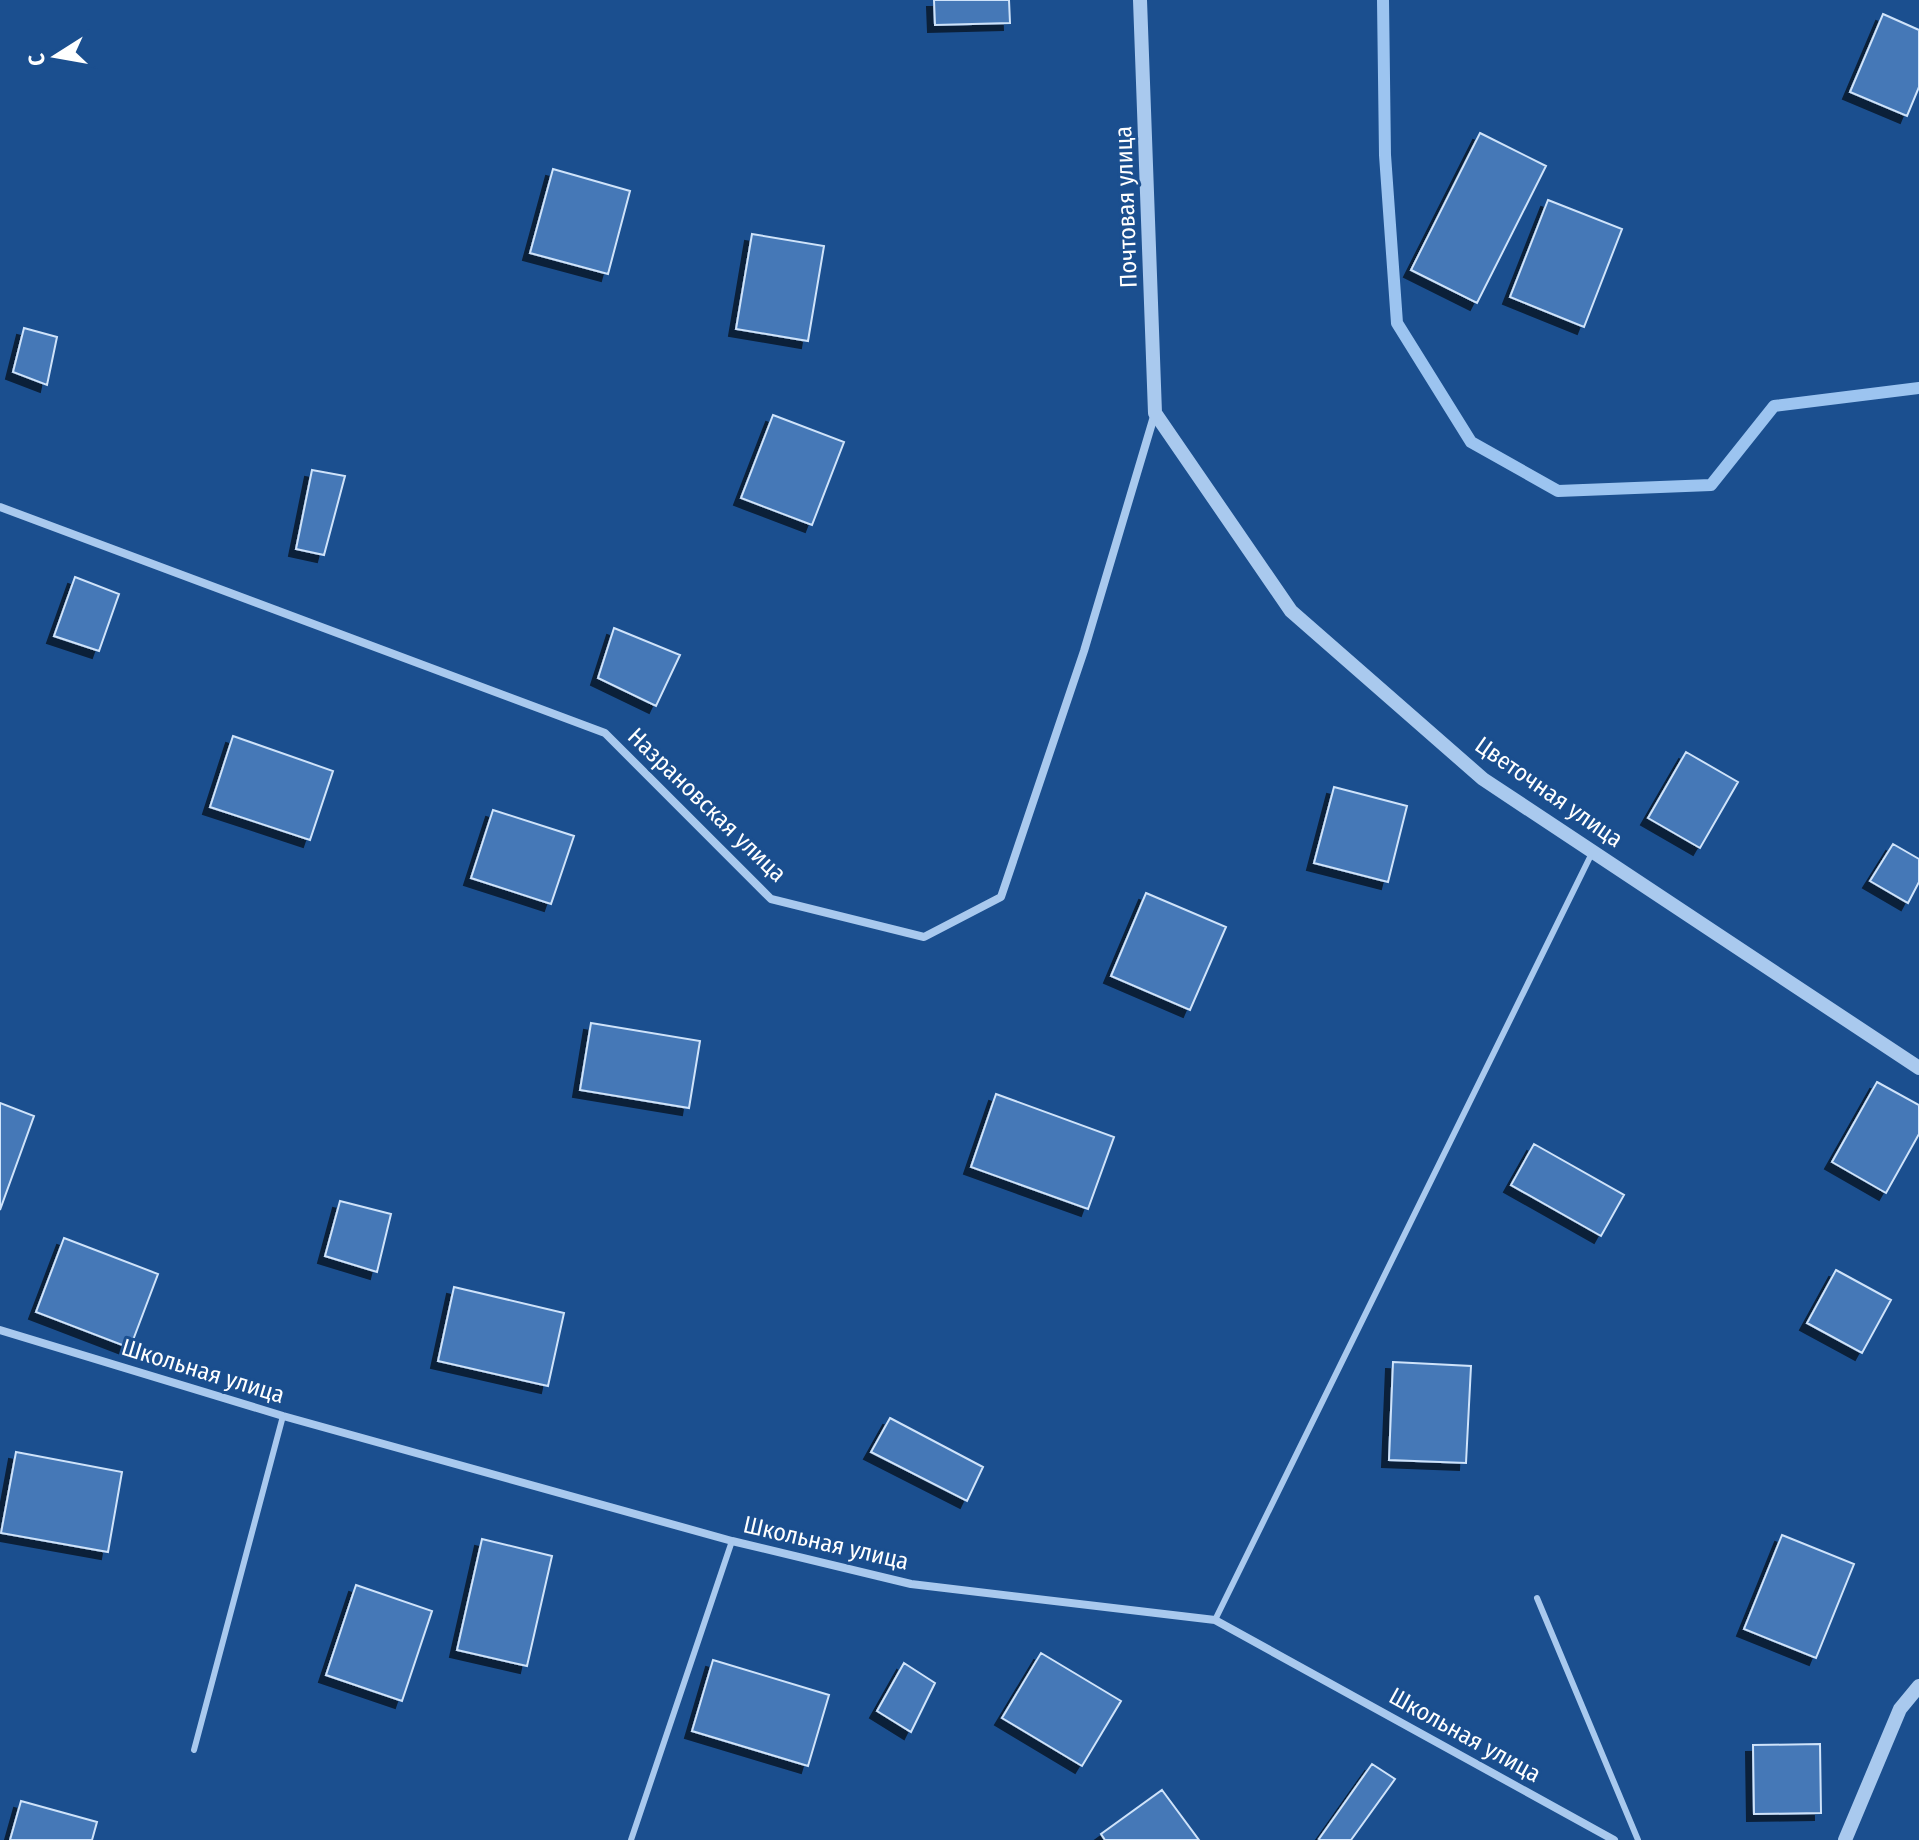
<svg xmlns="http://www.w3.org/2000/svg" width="1919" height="1840" viewBox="0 0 1919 1840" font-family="'Fira Sans Condensed',sans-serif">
	<defs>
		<filter id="shadow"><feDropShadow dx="-7" dy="7" stdDeviation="0" flood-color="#0009"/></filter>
	</defs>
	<rect width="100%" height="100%" fill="#1b4f8f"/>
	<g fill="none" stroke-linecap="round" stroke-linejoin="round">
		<path stroke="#9cc4f0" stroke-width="12" d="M1383 0 1385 155 1397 323 1471 442 1558 491 1711 485 1774 406 1919 388"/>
	</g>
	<path fill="#4478b7" stroke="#cfe3fa" stroke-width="2" filter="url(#shadow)" d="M934 0H1009L1010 23 935 25Z
		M1883 14 1919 30V87L1907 116 1850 92Z
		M1480 133 1546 166 1477 303 1411 270Z
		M553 169 630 191 608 274 530 253Z
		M1548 200 1622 229 1584 327 1510 297Z
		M752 234 824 246 808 341 736 329Z
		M24 328 57 337 47 385 13 372Z
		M773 415 844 442 812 525 741 498Z
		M312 470 345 476 324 555 296 549Z
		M75 577 119 594 99 651 54 636Z
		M614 628 680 655 656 706 598 678Z
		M233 736 333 771 310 840 210 807Z
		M1686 752 1738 782 1700 848 1648 818Z
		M1334 787 1407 806 1388 882 1314 863Z
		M493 810 574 836 551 904 471 878Z
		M1893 844 1919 859V882L1908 903 1870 881Z
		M1146 893 1226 927 1190 1010 1111 976Z
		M591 1023 700 1041 689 1108 580 1090Z
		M1877 1082 1919 1105V1134L1886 1193 1832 1162Z
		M996 1094 1114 1137 1088 1209 971 1167Z
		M0 1103 34 1116 0 1210Z
		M1534 1144 1624 1195 1601 1236 1511 1185Z
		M340 1201 391 1214 377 1272 325 1256Z
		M64 1238 158 1274 130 1348 36 1312Z
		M1836 1270 1891 1300 1862 1353 1807 1323Z
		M454 1287 564 1313 548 1386 438 1361Z
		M1393 1362 1471 1366 1466 1463 1389 1460Z
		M890 1418 983 1467 967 1501 871 1452Z
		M16 1452 122 1472 108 1552 1 1533Z
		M1782 1535 1854 1564 1816 1658 1744 1629Z
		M482 1539 552 1556 527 1666 457 1650Z
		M356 1585 432 1611 402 1701 326 1675Z
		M1041 1653 1121 1701 1082 1766 1002 1718Z
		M713 1660 829 1695 808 1766 692 1731Z
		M904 1663 935 1683 911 1732 877 1711Z
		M1820 1744 1821 1813 1754 1814 1753 1745Z
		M1372 1764 1395 1779 1351 1840H1321L1319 1839Z
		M1162 1790 1199 1840H1105L1101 1834Z
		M21 1801 97 1822 92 1840H10Z"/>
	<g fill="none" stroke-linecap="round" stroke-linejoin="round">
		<path stroke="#a9c9ee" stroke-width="6" d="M1537 1598 1638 1840
			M1215 1620 1593 851
			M194 1750 283 1416
			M631 1840 732 1541"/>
		<path stroke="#a9c9ee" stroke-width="8" d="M0 507 605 733 771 899 924 937 1001 897 1084 651 1155 413
			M0 1330 283 1416 732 1541 911 1584 1215 1620 1614 1840"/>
		<path stroke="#a9c9ee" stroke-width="14" d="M1140 0 1155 413 1291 611 1483 779 1919 1068
			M1845 1840 1900 1709 1919 1686"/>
	</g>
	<g text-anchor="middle" stroke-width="6" stroke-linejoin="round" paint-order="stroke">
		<g font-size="24" fill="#fff" stroke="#1b4f8f">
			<text transform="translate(1126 207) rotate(-92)" y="8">Почтовая улица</text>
			<text transform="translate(1549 792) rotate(35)" y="8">Цветочная улица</text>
			<text transform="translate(707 805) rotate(44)" y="8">Назрановская улица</text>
			<text transform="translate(203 1371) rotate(17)" y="8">Школьная улица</text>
			<text transform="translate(826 1543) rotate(13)" y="8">Школьная улица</text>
			<text transform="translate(1465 1735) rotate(29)" y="8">Школьная улица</text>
		</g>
	</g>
	<g transform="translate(56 56) rotate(259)" stroke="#1b4f8f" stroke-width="6" paint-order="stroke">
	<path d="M0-6L14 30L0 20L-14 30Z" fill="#ffffff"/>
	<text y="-12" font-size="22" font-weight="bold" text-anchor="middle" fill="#ffffff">С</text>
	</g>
</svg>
